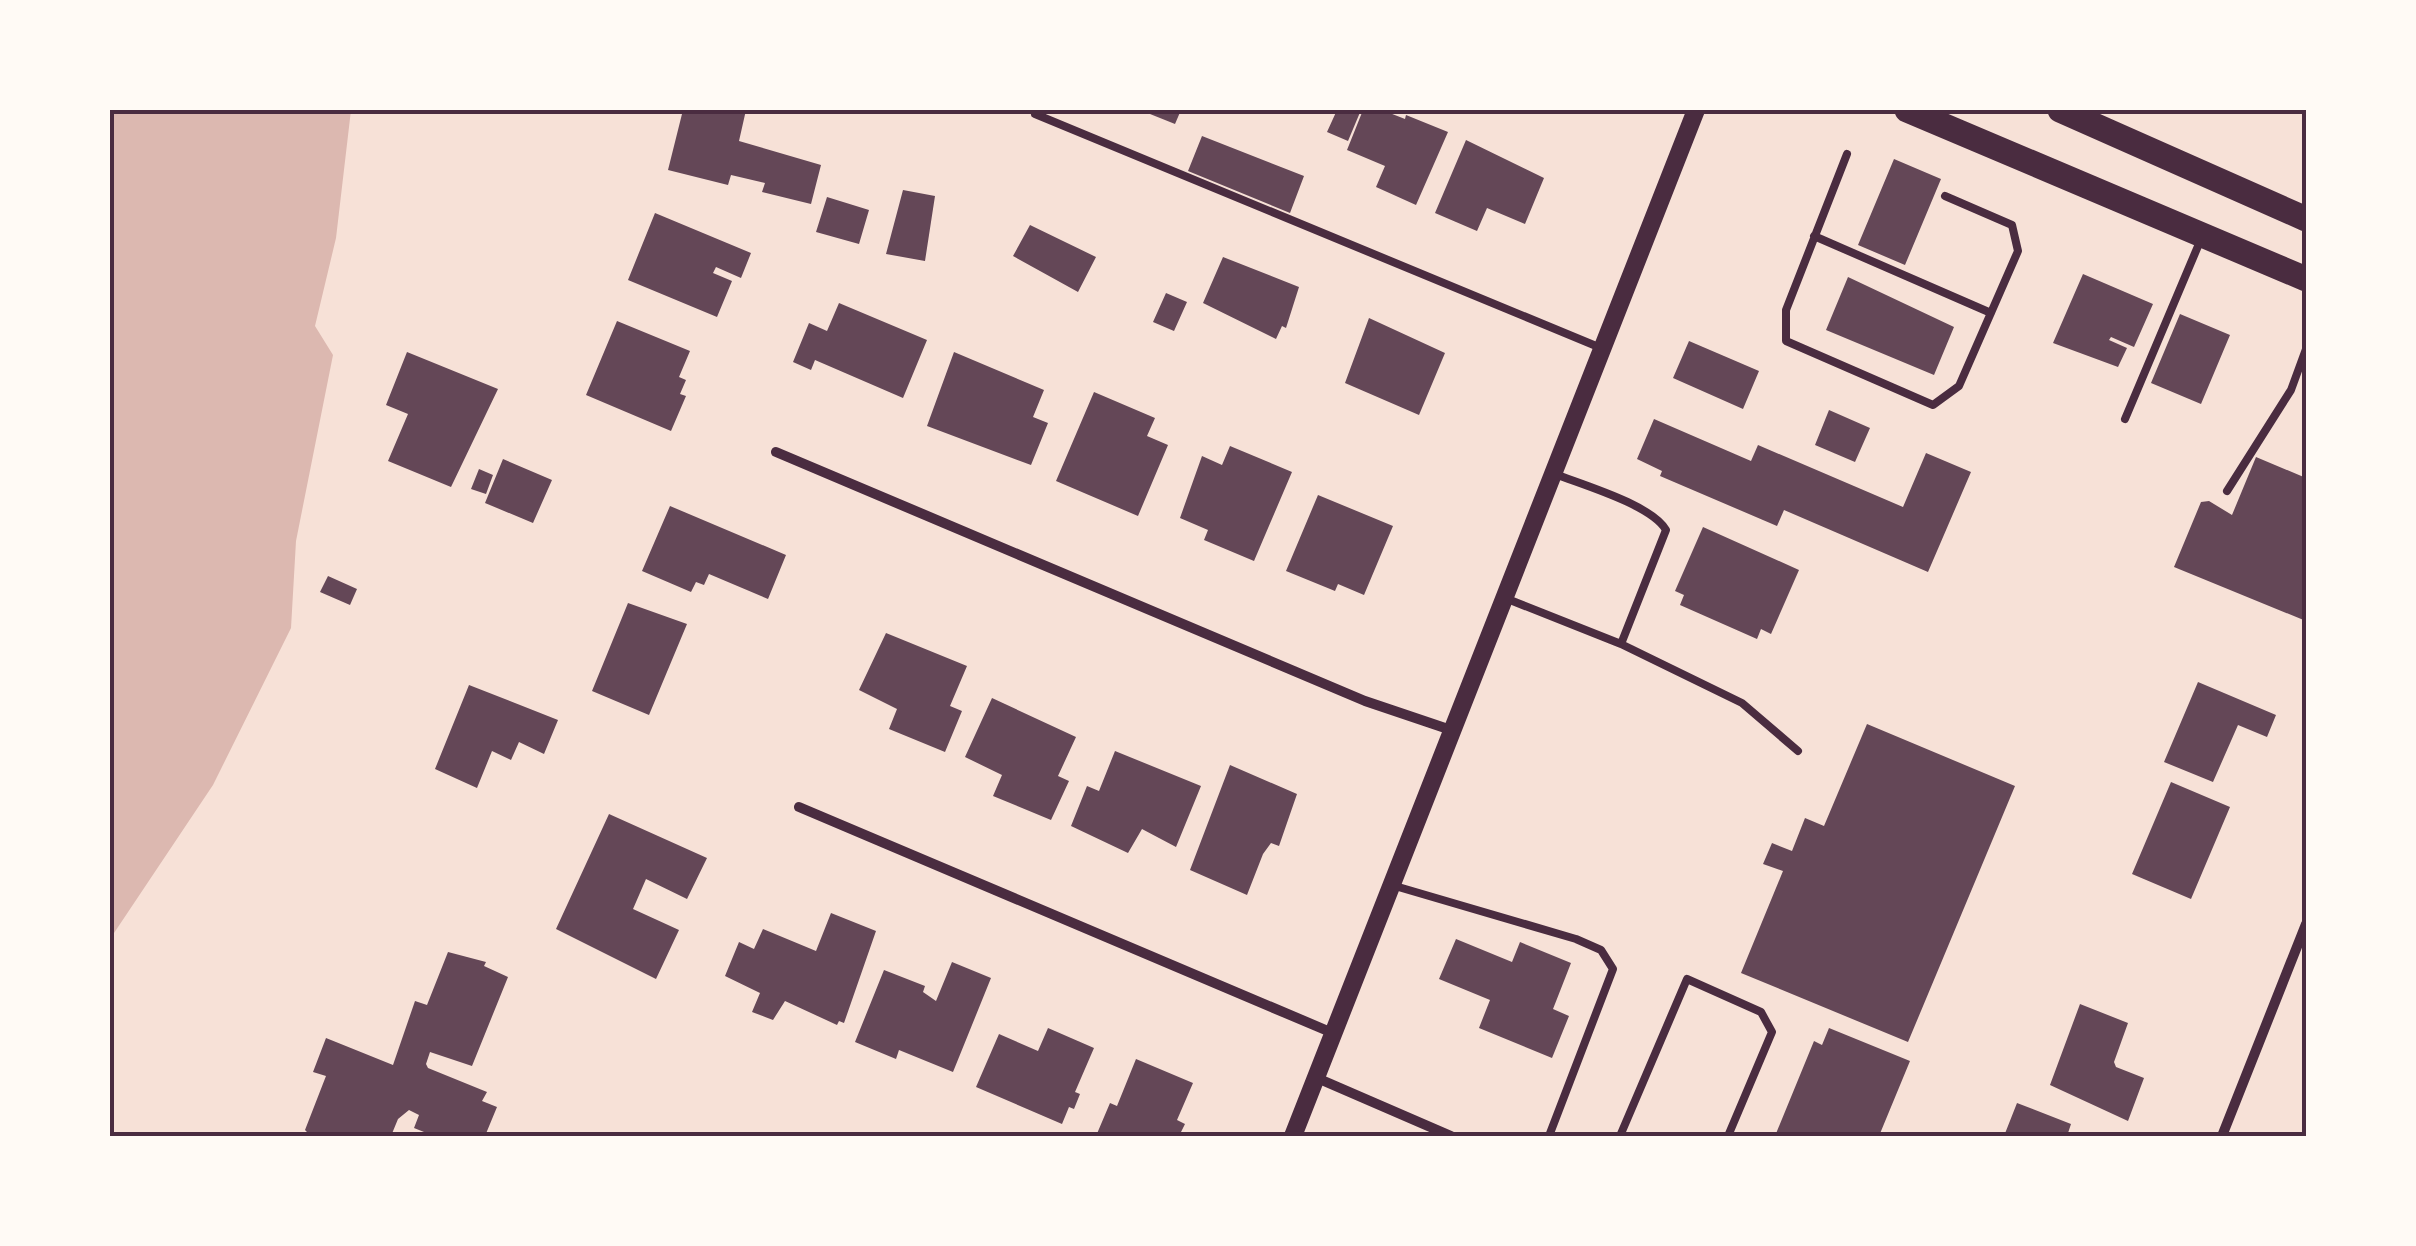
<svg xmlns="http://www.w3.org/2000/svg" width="2416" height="1246" viewBox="0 0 2416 1246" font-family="Montserrat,sans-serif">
	<rect width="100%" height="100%" fill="#f7e1d7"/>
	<path fill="#dcb8b0" d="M110 110H351L336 238 315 326 333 355 296 541 291 628 213 785 110 939Z"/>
	<path fill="#644757" d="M683 110H746L739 141 821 165 811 204 762 192 765 183 731 175 728 185 668 170Z
		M1140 110H1181L1175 124Z
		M1337 110H1361L1348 141 1327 132Z
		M1363 110H1382L1405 119 1406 115 1448 132 1416 205 1376 187 1385 166 1347 150Z
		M1202 136 1304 176 1290 213 1188 171Z
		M1466 140 1544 178 1525 224 1487 208 1477 231 1435 213Z
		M1894 159 1941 179 1905 265 1858 245Z
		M903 190 935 196 925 261 886 254Z
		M827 197 869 210 859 244 816 232Z
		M655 213 751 253 741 278 716 267 713 273 732 281 717 317 628 280Z
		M1030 225 1096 257 1078 292 1013 256Z
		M1223 257 1299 287 1286 328 1282 326 1276 339 1203 303Z
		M2083 274 2153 304 2134 347 2111 337 2109 340 2127 348 2118 367 2053 343Z
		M1848 277 1954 327 1934 375 1826 330Z
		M1166 293 1187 302 1174 331 1153 322Z
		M839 303 927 340 903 398 815 360 811 370 793 362 809 323 827 331Z
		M2180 314 2230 335 2201 404 2151 383Z
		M1369 318 1445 353 1419 415 1345 383Z
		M617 321 690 351 679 377 686 380 680 394 686 396 671 431 586 395Z
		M1689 341 1759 371 1743 409 1673 378Z
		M407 352 498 389 451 487 388 461 408 414 386 405Z
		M954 352 1044 390 1033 417 1048 423 1031 465 927 426Z
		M1094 392 1155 418 1147 436 1168 445 1138 516 1056 481Z
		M1829 410 1870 428 1855 462 1815 445Z
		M1654 419 1751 461 1758 445 1903 507 1926 453 1971 472 1928 572 1784 510 1777 526 1660 476 1662 471 1637 459Z
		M1230 446 1292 472 1254 561 1204 540 1208 530 1180 518 1202 456 1222 465Z
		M2256 457 2306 478V621L2174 567 2201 502 2209 501 2232 515Z
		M503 459 552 480 533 523 485 503Z
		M479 469 493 475 486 494 471 489Z
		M1318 495 1393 526 1364 595 1338 584 1335 591 1286 571Z
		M670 506 786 555 768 599 709 574 704 585 696 582 691 592 642 571Z
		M1703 527 1799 570 1771 634 1761 629 1757 639 1680 605 1684 595 1675 591Z
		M328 576 357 589 350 605 320 592Z
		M628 603 687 624 649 715 592 691Z
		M886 633 967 666 950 706 962 711 945 752 889 729 897 709 859 690Z
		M2198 682 2276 715 2267 737 2238 725 2213 782 2164 762Z
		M469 685 558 720 544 754 519 742 511 760 492 751 477 788 435 769Z
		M992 698 1076 737 1058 776 1069 781 1051 820 993 796 1002 775 965 757Z
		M1867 724 2015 786 1908 1042 1741 973 1783 871 1763 864 1772 843 1792 851 1805 818 1824 826Z
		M1115 751 1201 786 1176 847 1142 829 1128 853 1071 826 1087 786 1099 791Z
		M1230 765 1297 794 1279 846 1271 843 1263 854 1247 895 1190 870Z
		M2171 782 2230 807 2191 899 2132 874Z
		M609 814 707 858 687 899 646 879 633 909 679 930 656 979 556 929Z
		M831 913 876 931 844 1023 839 1021 837 1025 785 1001 773 1020 752 1012 760 993 725 976 739 942 754 949 763 929 816 951Z
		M1456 939 1512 962 1520 942 1571 963 1553 1009 1569 1016 1552 1058 1479 1028 1490 1000 1439 979Z
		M448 952 486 962 484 966 508 977 472 1066 430 1052 426 1064 428 1068 487 1092 482 1101 497 1107 485 1136H434L414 1128 419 1115 409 1110 398 1119 391 1136 310 1135 305 1130 326 1076 313 1072 326 1038 393 1065 415 1001 427 1005Z
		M952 962 991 978 953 1072 899 1050 896 1059 855 1042 884 970 925 986 923 992 936 1001Z
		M2080 1004 2128 1023 2114 1062 2116 1067 2144 1078 2128 1121 2050 1085Z
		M1048 1028 1094 1048 1075 1092 1080 1094 1074 1109 1069 1107 1062 1124 976 1087 999 1034 1038 1051Z
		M1829 1028 1910 1061 1879 1136H1775L1814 1041 1822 1045Z
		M1136 1059 1193 1083 1177 1120 1185 1124 1179 1136H1096L1110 1103 1117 1106Z
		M2017 1103 2071 1124 2067 1136H2004Z"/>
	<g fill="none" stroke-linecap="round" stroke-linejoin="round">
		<path stroke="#4a2c40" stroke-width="8" d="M1035 114 1601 348
			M1847 154 1786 310V341L1933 405 1959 386 2018 251 2012 225 1945 196
			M1814 236 1991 313
			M2125 419 2201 239
			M1555 474C1583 485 1652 505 1666 530L1621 644
			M2227 491 2291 390 2306 349
			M1505 598 1621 644 1742 703 1798 751
			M1395 886 1576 939 1601 950 1613 969 1549 1136
			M1620 1136 1687 979 1761 1012 1772 1032 1728 1136"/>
		<path stroke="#4a2c40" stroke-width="10" d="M776 452 1365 701 1451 730
			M799 807 1335 1034
			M1317 1078 1451 1136
			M2222 1136 2306 924"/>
		<path stroke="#4a2c40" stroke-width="18" d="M1293 1136 1696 110"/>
		<path stroke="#4a2c40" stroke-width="25" d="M1907 110 2306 279
			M2060 110 2306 219"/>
	</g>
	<rect width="2416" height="1246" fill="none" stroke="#fffaf5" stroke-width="225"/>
	<rect x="112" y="112" width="2192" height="1022" fill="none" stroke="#4a2c40" stroke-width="4"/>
</svg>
